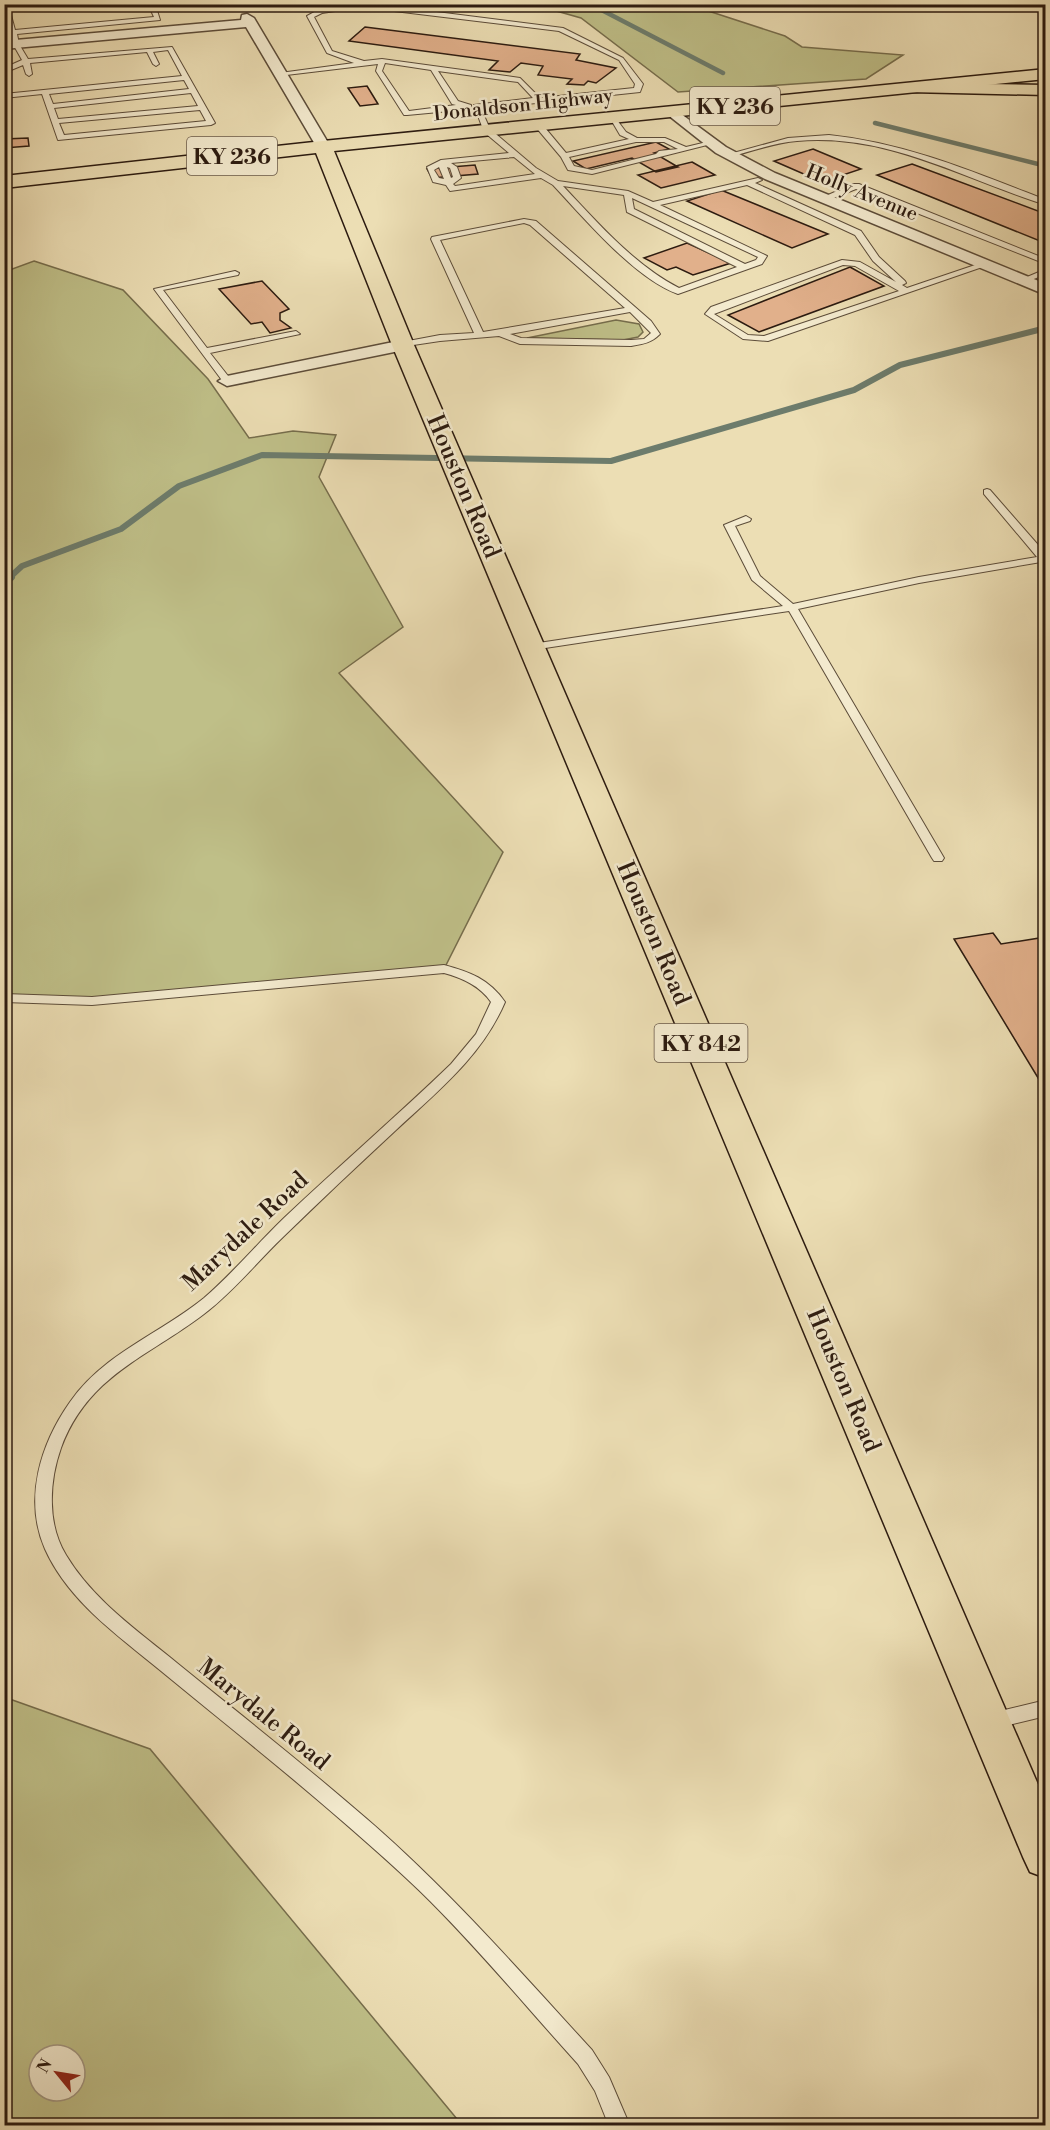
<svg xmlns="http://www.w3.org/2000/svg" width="1050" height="2130" viewBox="0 0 1050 2130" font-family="'Libre Bodoni',serif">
	<rect width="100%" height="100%" fill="#ecdeb4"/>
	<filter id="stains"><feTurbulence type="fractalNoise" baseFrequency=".00333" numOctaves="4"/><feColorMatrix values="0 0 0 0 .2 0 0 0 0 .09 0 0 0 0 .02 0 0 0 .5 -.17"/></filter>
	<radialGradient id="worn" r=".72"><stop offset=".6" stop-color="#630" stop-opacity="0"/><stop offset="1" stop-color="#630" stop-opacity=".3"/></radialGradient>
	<path fill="#bfbf88" stroke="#766d4c" stroke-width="1.5" fill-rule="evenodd" d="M535 5H690L785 36 802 47 903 55 866 79 678 92 581 18Z
		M34 261 123 290 208 379 249 438 293 431 336 435 319 477 403 627 339 673 503 852 444 969 92 1001 5 998 4 272Z
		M616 320 639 324 643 332 638 337 623 340 527 338Z
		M4 1697 150 1749 462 2125H5ZM39 2055H75V2091H39Z"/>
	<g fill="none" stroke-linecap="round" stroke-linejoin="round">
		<path stroke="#6d7c6c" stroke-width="4.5" d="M590 4 723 73
			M875 123 1046 166"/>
		<path stroke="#6d7c6c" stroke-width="6" d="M9 578 22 566 121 529 179 486 262 455 611 461 854 390 900 365 1046 328"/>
		<path stroke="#6d7c6c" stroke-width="8" d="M4 583 11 577"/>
	</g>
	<path fill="#e1b08b" stroke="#2c1b10" stroke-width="1.5" d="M365 27 580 54 576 60 616 68 596 83 588 81 584 85 567 84 572 79 538 75 543 66 521 63 510 72 489 70 498 61 349 41Z
		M367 86 378 104 360 106 348 88Z
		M28 138 29 146 4 148V139Z
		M656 142 669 149 654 153 678 167 656 172 632 158 586 169 573 161Z
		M813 149 861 169 822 182 774 161Z
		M692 162 715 175 661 188 638 175Z
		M912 164 1046 214V239L1040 241 877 175Z
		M475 165 478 174 432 178 427 169Z
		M721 190 828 234 792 248 687 201Z
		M687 243 731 263 693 275 676 267 667 270 644 258Z
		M850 267 884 286 759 332 728 315Z
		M262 281 289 309 280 313V320L291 328 270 333 262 322 251 324 219 289Z
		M993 933 1001 944 1046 937V1091L954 939Z"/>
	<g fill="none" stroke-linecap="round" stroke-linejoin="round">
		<g stroke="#5c4c39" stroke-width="2">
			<path id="service" d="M4 4H8L15 30 154 17 148 4H155L160 20 17 34 19 44 28 59 172 47 215 123 211 125 58 140 42 94 4 98V94L182 76 168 50 153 52 159 64 156 66 153 64 147 52 30 63 32 74 29 76 26 74 23 65 4 73V68L22 60 13 44 10 34 4 35V31H9ZM184 80 189 89 53 104 49 94ZM191 93 198 106 58 119 54 108ZM200 110 206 121 64 135 59 123Z
				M351 4H373L563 28 623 58 643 84 640 92 481 109 490 129 536 168 558 181 628 191 653 202 758 178 762 180 755 183 861 231 879 257 905 281 906 283 902 285 907 288 984 262 991 264 768 341 743 339 705 314 711 307 842 260 860 262 896 282 873 261 855 235 747 185 660 205 767 256 762 264 678 294C635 279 584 218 553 185L541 178 450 191 446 185 433 182 427 167 441 160 509 153 484 132 474 105 533 98 518 82 438 71 458 101 471 105V109L407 115H404L376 71 378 64 278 76 276 75 280 73 354 63 327 53 307 16 318 10ZM361 7 559 31 619 60 635 84 634 88 540 98 520 78 382 59 364 61 332 51 314 17 322 13ZM385 63 431 70 452 104 456 105 409 111 382 71ZM514 157 535 174 455 186 453 184 461 178 457 167 451 163ZM439 167 444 179 439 178 434 170ZM447 167 450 168 453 177 451 178ZM563 186 624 195 627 212 737 267 679 288C633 264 598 223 563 186ZM632 198 758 257 756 260 745 264 634 209ZM843 265 855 266 899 291 764 336 748 335 714 314Z
				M614 116 626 132 637 138H665L686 147 711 141 715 143 592 174 568 170 561 157 534 125 541 123 566 153 629 139 620 135 610 118ZM636 142H664L678 149 659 151 656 154 592 170 574 166 569 157Z
				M829 135C906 143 974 172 1046 200V205C963 179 888 133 797 141 774 143 752 151 730 157L726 155 788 138Z
				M853 184H859L1046 259V264L856 189 826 201 819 199Z
				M524 219 536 221 635 307 651 321 660 334C651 343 643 344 631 346L520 344 499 336 440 341 400 347V343L403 342 440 335 474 333 431 239 432 237ZM524 223 530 225 625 308 483 332 440 240ZM630 312 651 333 644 339 631 340 521 338 510 334Z
				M1046 269V274L1024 283 1020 280Z
				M235 271 239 273 238 275 163 290 207 348 296 331 300 334 210 353 232 381 227 384 224 383 154 289Z
				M987 489 990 490 1046 554V564L1041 562 919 583 798 609 944 858 942 861H934L932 858 789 611 532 650 527 647 532 644 783 606 752 580 724 525 746 516 751 519 750 521 735 526 760 576 793 604 919 577 1037 557 984 494V490Z
				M444 965C470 972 489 979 505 1002 482 1056 438 1091 396 1130 358 1165 320 1201 283 1237 256 1263 233 1292 204 1314 148 1357 88 1375 61 1448 49 1482 47 1524 66 1555 93 1600 137 1630 177 1663 236 1711 296 1758 354 1808 441 1881 515 1966 592 2050L609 2077 630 2126H609L595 2091 578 2064C529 2010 482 1953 430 1901 402 1873 371 1846 341 1820 286 1772 228 1726 172 1680 126 1641 70 1605 45 1549 23 1499 41 1443 70 1402 104 1353 160 1334 204 1298 233 1273 257 1244 284 1218 339 1166 397 1116 451 1064L476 1034 491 1002C480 986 463 978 444 973L92 1005 4 1002V994L92 997Z
				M1046 1700V1716L992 1729 986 1727 983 1721 986 1715 992 1713Z"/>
		</g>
		<g stroke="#5c4c39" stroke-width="3">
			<path id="minor" d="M247 14 254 18 330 146 328 149H318L316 146 246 27 4 49V41L241 20 242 15Z
				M673 108 726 147 775 173 1046 284V295L765 179 716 153 668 115 666 112 668 109Z
				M403 340 412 345 409 349 227 386 218 381 227 376Z"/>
		</g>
		<g stroke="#2c1b10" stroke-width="3">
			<path id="primary" d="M1046 69V79L334 151 414 345 1046 1803V1878L1030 1872 1023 1857 392 345 316 153 4 188V176L323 141Z"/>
		</g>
		<g stroke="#2c1b10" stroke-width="3">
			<path id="motorway" d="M915 83 1046 85V95L909 92 906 88Z"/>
		</g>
		<use href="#service" fill="#f3eace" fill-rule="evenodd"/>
		<use href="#minor" fill="#f3eace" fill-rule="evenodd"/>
		<use href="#primary" fill="#ecdeb4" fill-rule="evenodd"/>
		<use href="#motorway" fill="#ecdeb4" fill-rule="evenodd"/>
	</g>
	<g text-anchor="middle" stroke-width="5" stroke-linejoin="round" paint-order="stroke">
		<g font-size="20" fill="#2c1b10" stroke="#f3eace">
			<text transform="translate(523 104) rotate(-6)" y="7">Donaldson Highway</text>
			<text transform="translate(862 192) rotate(22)" y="7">Holly Avenue</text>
		</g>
		<g fill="#f3eace" stroke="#685949" stroke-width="1.5">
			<rect x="690" y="87" width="90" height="38" rx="4.5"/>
			<rect x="187" y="137" width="90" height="38" rx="4.5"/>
			<rect x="654.5" y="1024" width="93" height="38" rx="4.5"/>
		</g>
		<g font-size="22" font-weight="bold" fill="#2c1b10">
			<text x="735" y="114">KY 236</text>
			<text x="232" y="164">KY 236</text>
			<text x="701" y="1051">KY 842</text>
		</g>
		<g font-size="24" fill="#2c1b10" stroke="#f3eace">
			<text transform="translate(464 486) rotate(67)" y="8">Houston Road</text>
			<text transform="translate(654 933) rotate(67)" y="8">Houston Road</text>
			<text transform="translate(245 1231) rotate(-43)" y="8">Marydale Road</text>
			<text transform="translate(844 1380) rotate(67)" y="8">Houston Road</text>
			<text transform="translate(264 1714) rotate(39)" y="8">Marydale Road</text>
		</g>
	</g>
	<rect width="1050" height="2130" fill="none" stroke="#ecdeb4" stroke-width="24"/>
	<rect x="6" y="6" width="1038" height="2118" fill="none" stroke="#2c1b10" stroke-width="3"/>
	<rect x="12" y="12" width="1026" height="2106" fill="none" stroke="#2c1b10" stroke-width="1.5"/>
	<g transform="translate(57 2073) rotate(300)"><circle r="28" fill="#f3eace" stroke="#a39782" stroke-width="1.5"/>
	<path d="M0-4.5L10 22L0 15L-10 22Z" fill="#8f2418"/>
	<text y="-9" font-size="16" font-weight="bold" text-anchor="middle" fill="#2c1b10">N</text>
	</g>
	<rect width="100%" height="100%" filter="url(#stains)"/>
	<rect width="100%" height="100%" fill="url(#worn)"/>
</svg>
